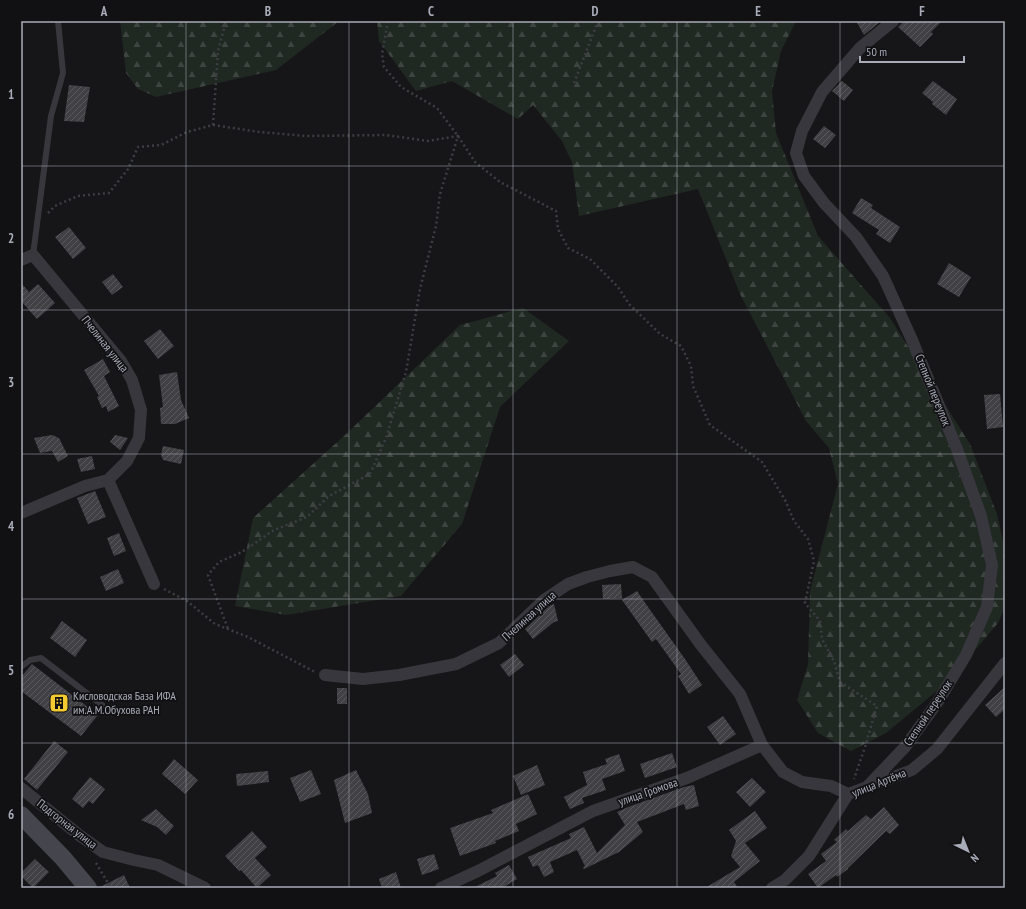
<svg xmlns="http://www.w3.org/2000/svg" width="1026" height="909" viewBox="0 0 1026 909" font-family="'PT Sans Narrow',sans-serif">
	<defs>
		<pattern id="forest-firs" width="22" height="20" patternUnits="userSpaceOnUse"><rect width="22" height="20" fill="#202822"/><path d="M5 1l3.5 6h-7zM16 11l3.5 6h-7z" fill="#3e4440"/></pattern>
		<pattern id="building-hatch" width="6" height="6" patternUnits="userSpaceOnUse"><rect width="6" height="6" fill="#404045"/><path d="M-1 1l2-2M0 6l6-6M5 7l2-2" fill="none" stroke="#59595e"/></pattern>
	</defs>
	<rect width="100%" height="100%" fill="#161618"/>
	<path fill="url(#forest-firs)" d="M120 21H339L276 70 156 97 138 89 126 73Z
		M377 21H796L781 51 772 91 776 133 818 236 890 318 970 444 997 514 1005 550V607L998 623 949 681 886 733 851 751 818 733 797 700 808 664 810 591 838 484 829 448 806 421 740 294 698 189 579 216 572 162 562 141 533 105 518 119 452 81 416 91 379 41Z
		M523 308 569 341 500 407 462 524 401 596 286 615 235 606 253 518 344 436 460 325Z"/>
	<path fill="url(#building-hatch)" d="M856 21H881L864 35Z
		M904 21H942L931 32 933 34 920 47 898 27Z
		M842 81 853 90 844 101 832 91Z
		M933 81 957 99 946 115 932 104 933 102 922 93Z
		M69 85 90 87 84 122 64 121Z
		M824 126 836 135 825 148 813 139Z
		M861 198 873 205 871 208 900 227 890 243 876 234 879 230 852 213Z
		M69 227 86 248 73 259 55 237Z
		M949 263 971 277 959 297 937 284Z
		M113 274 123 287 112 295 102 282Z
		M21 283 29 292 38 284 55 303 37 319 21 301Z
		M160 329 174 346 158 359 144 341Z
		M103 359 110 372 104 376 119 406 108 412 106 406 102 408 97 397 99 396 84 370Z
		M177 372 181 400 189 418 175 424H161L160 408 163 407 159 375Z
		M1000 394 1003 427 987 429 984 395Z
		M52 435 59 438 68 456 58 462 52 451 40 453 34 438Z
		M115 435 128 438 120 450 110 442Z
		M163 446 184 450 181 464 163 460 161 455Z
		M92 456 95 469 81 472 77 459Z
		M95 491 106 517 88 524 77 498Z
		M119 533 126 551 114 556 107 538Z
		M118 569 124 583 106 591 100 577Z
		M621 584 622 598 603 599 602 585Z
		M637 591 648 607 685 659 702 685 689 694 678 676 681 674 656 639 652 642 622 600Z
		M554 604 558 621 554 622 533 639 525 629 549 606Z
		M62 621 87 640 75 657 50 638Z
		M515 654 524 665 509 677 500 665Z
		M32 664 98 715 81 736 21 691V677Z
		M1005 687V709L996 717 985 705Z
		M337 688H347V704H337Z
		M723 716 736 734 720 745 707 727Z
		M54 741 68 752 37 790 24 779Z
		M672 753 677 767 645 778 640 764Z
		M619 754 625 771 602 779 606 790 582 798 584 803 570 809 564 797 587 785 583 772 607 764 605 759Z
		M174 759 198 780 185 794 162 774Z
		M537 765 545 785 521 795 513 776Z
		M311 770 321 794 300 802 290 778Z
		M356 770 368 794 372 813 345 823 334 780Z
		M268 771 269 782 237 786 236 774Z
		M90 777 105 789 93 804 89 801 83 808 72 799Z
		M752 778 766 792 750 807 736 792Z
		M694 785 699 806 686 810 684 804 637 822 643 832 619 852 584 869 583 868 585 866 577 850 550 862 554 872 544 877 538 865 533 867 528 857 571 838 569 834 584 827 597 853 625 825 617 812 628 807 684 787Z
		M528 794 537 814 516 824 519 831 495 841 496 843 460 856 450 828 493 813 491 810Z
		M884 807 899 825 890 834 886 831 848 868V869L837 877 836 875 818 888 808 874 826 861 821 854 837 842 834 840 846 829 848 831 866 815 871 819Z
		M156 809 174 826 166 835 157 827 141 820Z
		M755 811 767 828 745 843 760 861 734 882 738 888H705L740 867 731 856 736 841 729 830Z
		M252 831 267 847 255 858 271 875 257 888 241 870 239 871 225 856Z
		M434 854 439 869 422 875 417 859Z
		M35 859 49 872 33 888 21 876V873Z
		M509 865 517 879 502 888H473L497 876 495 873Z
		M396 872 401 888H382L379 879Z
		M124 875 130 888H98Z"/>
	<g fill="none" stroke-linecap="round" stroke-linejoin="round">
		<path stroke="#3d3e44" stroke-width="2.5" stroke-dasharray="2 3" stroke-linecap="butt" d="M388 21 382 54 384 67 401 87 437 108 458 136 475 162 500 182 556 211 558 229 568 248 590 259 618 287 629 304 660 334 681 346 691 366 693 386 710 425 762 462 785 500 794 521 808 539 814 561 805 603 820 621 822 639 834 661 840 682 877 706 865 747 854 779
			M574 83 598 21
			M213 125 218 51 226 21
			M48 213 55 206 78 196 109 193 128 169 138 147 161 145 187 132 213 125 260 132 306 136 386 135 428 141 458 136 440 194 436 226 420 289 406 372 386 438 370 474 329 496 307 517 274 530 242 552 219 562 208 575 228 629
			M164 589 187 601 215 624 248 637 315 672
			M96 863 111 888"/>
		<path stroke="#37373d" stroke-width="6" d="M33 255 51 116 63 73 58 21
			M21 667 30 660 41 658 102 705"/>
		<path stroke="#37373d" stroke-width="12" d="M21 260 33 255 121 361 132 380 141 410 139 438 127 461 108 480 154 584
			M21 513 85 486 108 480
			M325 675 363 679 399 675 456 664 499 643 544 600 568 584 587 577 610 571 633 567 652 577 701 645 740 694 762 745 783 772 802 782 831 786 848 794
			M867 787 905 747 937 703 966 655 987 607 992 565 981 516 957 449 912 340 883 276 856 237 824 203 804 176 796 153 802 131 822 92 860 48 893 21
			M21 788 79 835 103 852 134 860 158 865 205 888
			M441 888 478 871 593 811 687 778 762 745
			M772 888 785 880 809 856 848 794 912 770 937 749 1005 663"/>
		<path stroke="#45464d" stroke-width="18" d="M21 815 63 858 88 888"/>
	</g>
	<path fill="none" stroke="#a8abb8" stroke-width="1" stroke-opacity="0.55" d="M186 21V888M349 21V888M513 21V888M677 21V888M840 21V888M21 166H1005M21 310H1005M21 454H1005M21 599H1005M21 743H1005"/>
	<defs>
		<g id="building-square" transform="scale(1)"><rect x="-9" y="-9" width="18" height="18" rx="4" fill="#f5ca31" stroke="#111113"/><path d="M-4-6H4V6H1V3H-1V6H-4ZM-2.5-4.3h1.7v1.8h-1.7ZM.8-4.3h1.7v1.8H.8ZM-2.5-1h1.7V.8h-1.7ZM.8-1h1.7V.8H.8Z" fill="#111"/></g>
	</defs>
	<g fill-rule="evenodd">
		<use href="#building-square" x="59" y="703"/>
	</g>
	<g text-anchor="middle" stroke-width="3.5" stroke-linejoin="round" paint-order="stroke">
		<g font-size="12" fill="#a8abb8" stroke="#111113">
			<text transform="translate(105 344) rotate(52)" y="4">Пчелиная улица</text>
			<text transform="translate(933 390) rotate(68)" y="4">Степной переулок</text>
			<text transform="translate(529 616) rotate(-42)" y="4">Пчелиная улица</text>
			<text transform="translate(928 713) rotate(-56)" y="4">Степной переулок</text>
			<text transform="translate(879 783) rotate(-22)" y="4">улица Артёма</text>
			<text transform="translate(648 792) rotate(-19)" y="4">улица Громова</text>
			<text transform="translate(67 824) rotate(38)" y="4">Подгорная улица</text>
		</g>
		<g font-size="12" fill="#a8abb8" stroke="#111113" text-anchor="start">
			<text x="73" y="700">Кисловодская База ИФА<tspan x="73" dy="14">им.А.М.Обухова РАН</tspan></text>
		</g>
	</g>
	<rect width="1026" height="909" fill="none" stroke="#111113" stroke-width="44"/>
	<g transform="translate(968 851) rotate(137)" stroke="#111113" stroke-width="3" paint-order="stroke">
	<path d="M0-3L7 15L0 10L-7 15Z" fill="#a8abb8"/>
	<text y="-6" font-size="11" font-weight="bold" text-anchor="middle" fill="#a8abb8">N</text>
	</g>
	<path d="M860 56v6h104v-6" fill="none" stroke="#a8abb8" stroke-width="2"/>
	<text x="866" y="56" font-size="12" fill="#a8abb8" stroke="#111113" stroke-width="3" paint-order="stroke">50 m</text>
	<rect x="22" y="22" width="982" height="865" fill="none" stroke="#a8abb8" stroke-width="1.5"/>
	<g font-size="13" text-anchor="middle" font-weight="bold" fill="#a8abb8">
		<text x="104" y="16">A</text>
		<text x="268" y="16">B</text>
		<text x="431" y="16">C</text>
		<text x="595" y="16">D</text>
		<text x="758" y="16">E</text>
		<text x="922" y="16">F</text>
		<text x="11" y="99">1</text>
		<text x="11" y="243">2</text>
		<text x="11" y="387">3</text>
		<text x="11" y="531">4</text>
		<text x="11" y="675">5</text>
		<text x="11" y="819">6</text>
	</g>
</svg>
